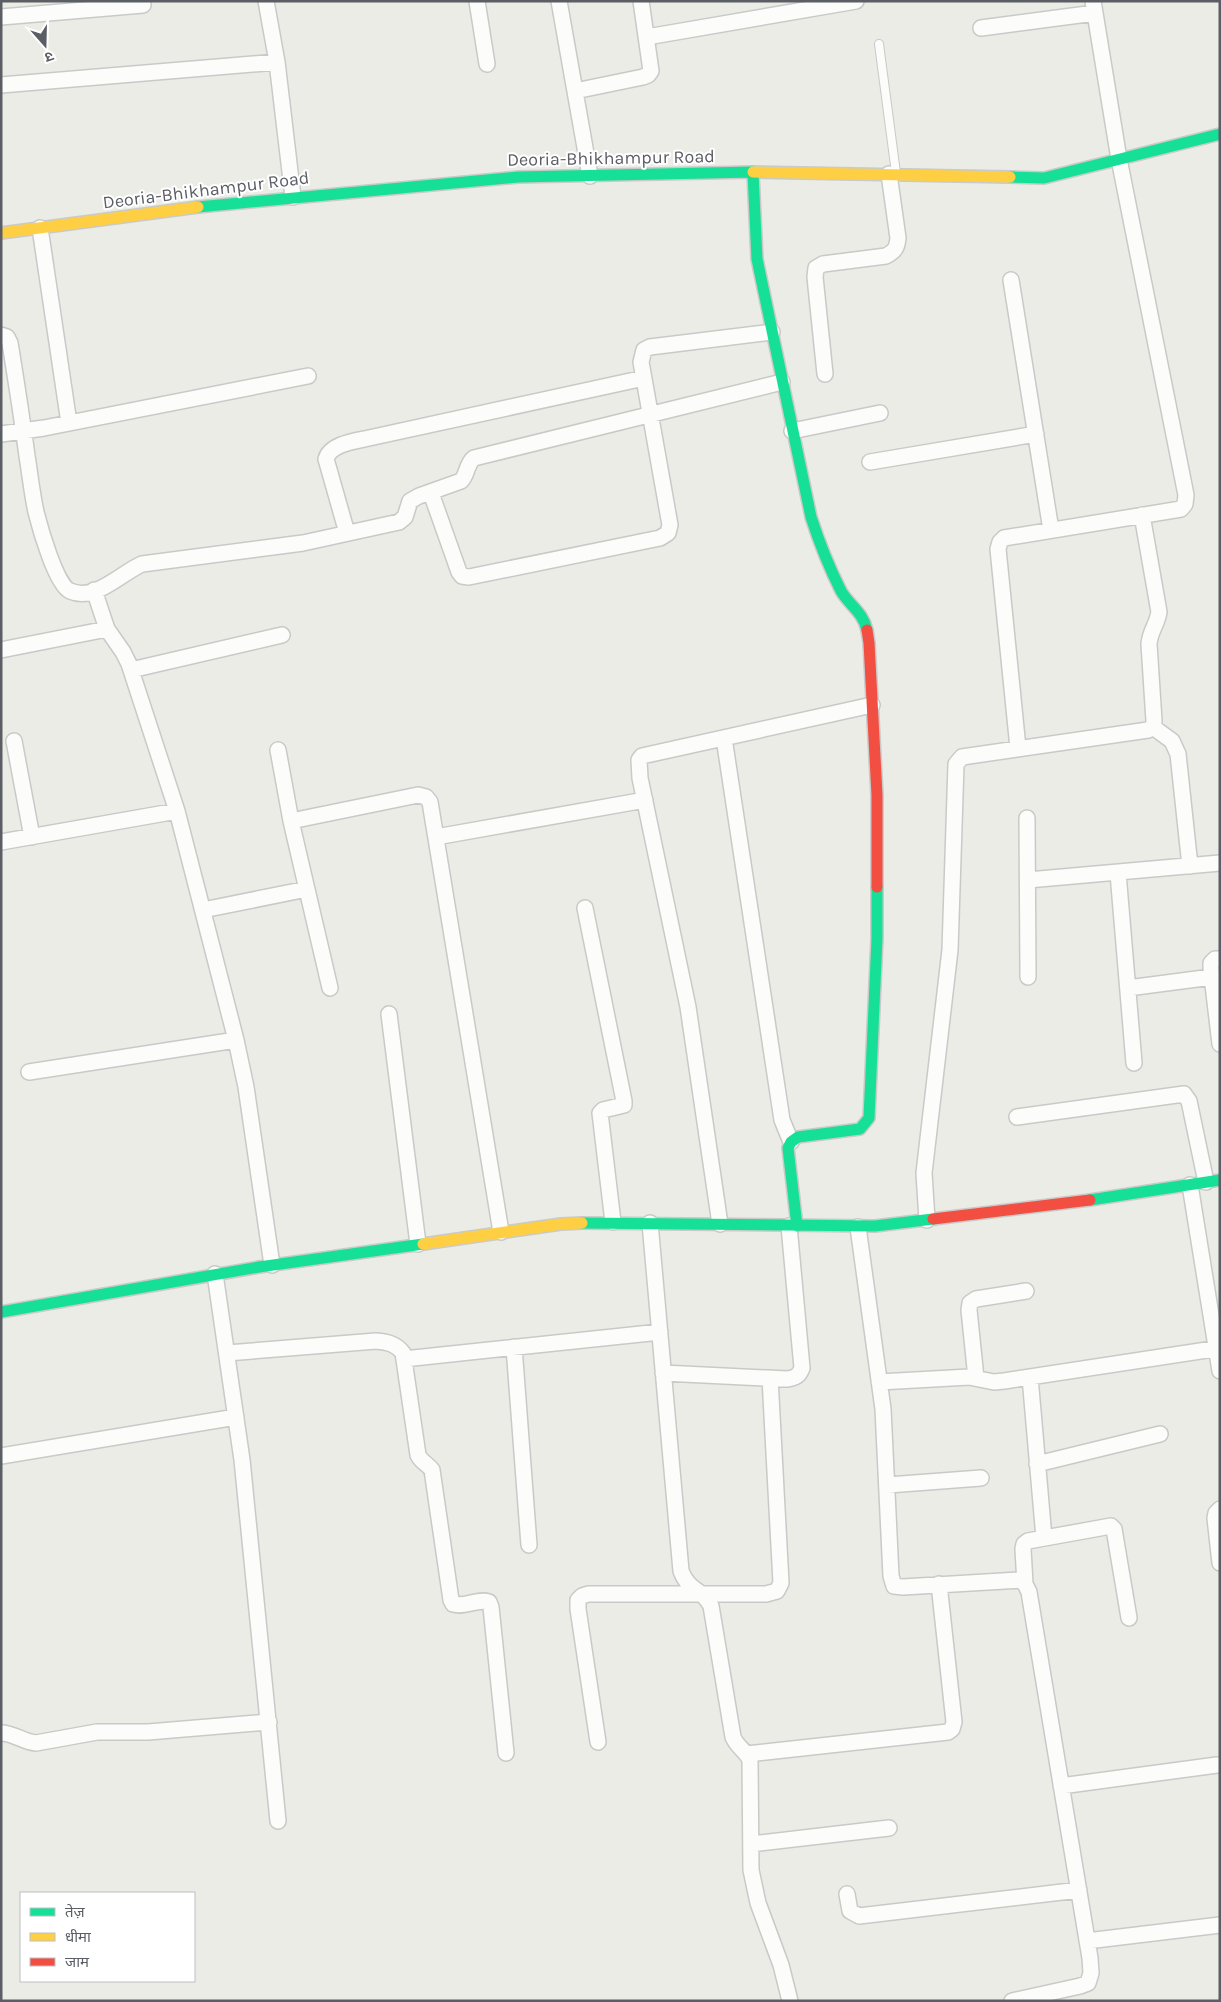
<svg xmlns="http://www.w3.org/2000/svg" width="1221" height="2002" viewBox="0 0 1221 2002" font-family="Karla,'Noto Sans Devanagari',sans-serif">
	<rect width="100%" height="100%" fill="#ecece6"/>
	<g fill="none" stroke-linecap="round" stroke-linejoin="round">
		<g stroke="#c8cac8" stroke-width="10">
			<path id="lane" d="M879 44 896 173"/>
		</g>
		<g stroke="#c8cac8" stroke-width="18">
			<path id="street" d="M266 1 277 62 293 197
				M477 1 487 64
				M559 1 590 176
				M1 17 143 5
				M981 28 1095 13
				M647 37 856 1
				M1 85 277 62
				M575 91 643 77 648 75 651 71 641 1
				M40 228 69 423
				M1011 280 1051 530
				M1 335 7 337 10 343C16 380 22 418 27 456 30 474 32 494 36 512 40 528 56 585 70 591 95 602 121 573 142 564L303 543 399 522 405 517 410 501 419 496 461 481C468 474 466 464 474 458L782 382
				M825 374 815 277 816 268 823 264 886 256C895 251 897 248 898 238L889 174
				M792 431 880 413
				M1 434 44 428 308 376
				M870 462 1036 434
				M431 493 459 572 462 576 469 577 660 538 668 533 670 525 641 362 644 350 650 347 772 332
				M347 533 326 459C330 444 355 441 369 438L644 378
				M94 590 107 629 123 652 129 664 177 811 236 1040 246 1087 272 1265
				M1 650 107 629
				M131 670 282 635
				M1153 727 1172 741 1178 754 1190 866
				M724 738 782 1120 791 1142
				M14 741 32 837
				M1018 748 998 549 1000 542 1004 538 1181 509 1185 504 1186 495 1119 159 1093 1
				M278 750 291 821 330 988
				M1027 818 1028 977
				M291 821 418 795 426 797 430 802 501 1232
				M436 837 645 800
				M1 842 177 811
				M1118 873 1134 1063
				M1028 880 1220 863
				M585 908 624 1101V1105L603 1110 600 1113 613 1222
				M203 910 307 889
				M1220 959H1215L1211 963V968L1220 1044
				M1128 988 1212 977
				M389 1014 418 1244
				M29 1072 236 1040
				M1017 1117 1184 1094 1189 1101 1206 1182
				M1190 1185 1220 1371
				M927 1220 924 1173 950 950 956 764 962 757 1148 730 1153 727 1154 721 1149 644C1150 631 1157 625 1159 612L1142 515
				M650 1223 681 1571C689 1592 703 1589 711 1606L733 1737C737 1747 746 1751 750 1760L751 1870 758 1903 781 1965 790 2001
				M720 1224 688 1007 640 778 639 760 642 756 872 705
				M858 1227 883 1409 891 1576 894 1586 903 1587 1020 1580 1025 1584 1029 1592 1090 1958 1091 1973 1088 1983 1080 1986 1012 2001
				M215 1274 242 1460 278 1821
				M514 1347 529 1545
				M227 1353 376 1341C388 1342 396 1344 403 1353L418 1455C421 1462 428 1464 432 1470L451 1600 453 1604C465 1608 477 1598 489 1602L491 1607 506 1753
				M404 1359 660 1332
				M663 1373 787 1379C795 1378 799 1376 802 1368L789 1226
				M1030 1377 1044 1538
				M976 1378 969 1310 970 1303 976 1299 1026 1291
				M879 1382 969 1377 994 1382 1004 1381 1220 1348
				M1 1456 236 1417
				M1037 1464 1160 1434
				M888 1485 981 1478
				M1220 1509 1216 1513 1215 1518 1220 1563
				M1025 1584 1023 1549 1024 1544 1028 1541 1111 1526 1114 1529 1129 1618
				M1 1733C14 1733 23 1742 36 1743L97 1732H148L269 1722
				M598 1742 578 1609V1600L582 1596 588 1594H766L777 1591 781 1583 770 1378
				M747 1754 948 1732 952 1729 954 1722 939 1584
				M1061 1786 1217 1765
				M751 1844 889 1828
				M847 1894 850 1911 859 1916 1079 1890
				M1087 1941 1220 1925"/>
		</g>
		<g stroke="#c9cac9" stroke-width="14">
			<path id="fast" d="M753 173 757 259 811 517C819 542 829 567 841 591 849 605 863 612 867 630
				M1010 177 1044 178 1220 134
				M198 207 518 177 753 172
				M1090 1200 1220 1180
				M582 1223 875 1226 933 1219
				M797 1226 788 1148 791 1142 798 1137 860 1129 869 1118 877 939V887
				M1 1312 259 1267 423 1244"/>
		</g>
		<g stroke="#c9cac9" stroke-width="14">
			<path id="slow" d="M753 172 1010 177
				M1 233 198 207
				M423 1244 561 1224 582 1223"/>
		</g>
		<g stroke="#c9cac9" stroke-width="14">
			<path id="jam" d="M867 630 869 643 877 795V887
				M933 1219 1090 1200"/>
		</g>
		<use href="#lane" stroke="#fcfcfb" stroke-width="8"/>
		<use href="#street" stroke="#fcfcfb" stroke-width="15"/>
		<use href="#fast" stroke="#16e098" stroke-width="11"/>
		<use href="#slow" stroke="#ffcf43" stroke-width="11"/>
		<use href="#jam" stroke="#f24e42" stroke-width="11"/>
	</g>
	<g text-anchor="middle" stroke-width="4" stroke-linejoin="round" paint-order="stroke">
		<g font-size="18" fill="#5b5e65" stroke="#fff">
			<text transform="translate(611 158) rotate(-1)" y="6">Deoria-Bhikhampur Road</text>
			<text transform="translate(206 190) rotate(-7)" y="6">Deoria-Bhikhampur Road</text>
		</g>
	</g>
	<rect width="1221" height="2002" fill="none" stroke="#5b5e65" stroke-width="5"/>
	<rect x="20" y="1892" width="175" height="90" fill="#ffffff" stroke="#bdbfc1"/>
	<rect x="30" y="1908" width="25" height="8" fill="#16e098" stroke="#bdbfc1"/>
	<text x="65" y="1917" font-size="15" fill="#5b5e65">तेज़</text>
	<rect x="30" y="1933" width="25" height="8" fill="#ffcf43" stroke="#bdbfc1"/>
	<text x="65" y="1942" font-size="15" fill="#5b5e65">धीमा</text>
	<rect x="30" y="1958" width="25" height="8" fill="#f24e42" stroke="#bdbfc1"/>
	<text x="65" y="1967" font-size="15" fill="#5b5e65">जाम</text>
	<g transform="translate(45 45) rotate(160)" stroke="#ffffff" stroke-width="4" paint-order="stroke">
	<path d="M0-4L9 19L0 12L-9 19Z" fill="#5b5e65"/>
	<text y="-8" font-size="14" font-weight="bold" text-anchor="middle" fill="#5b5e65">उ</text>
	</g>
</svg>
